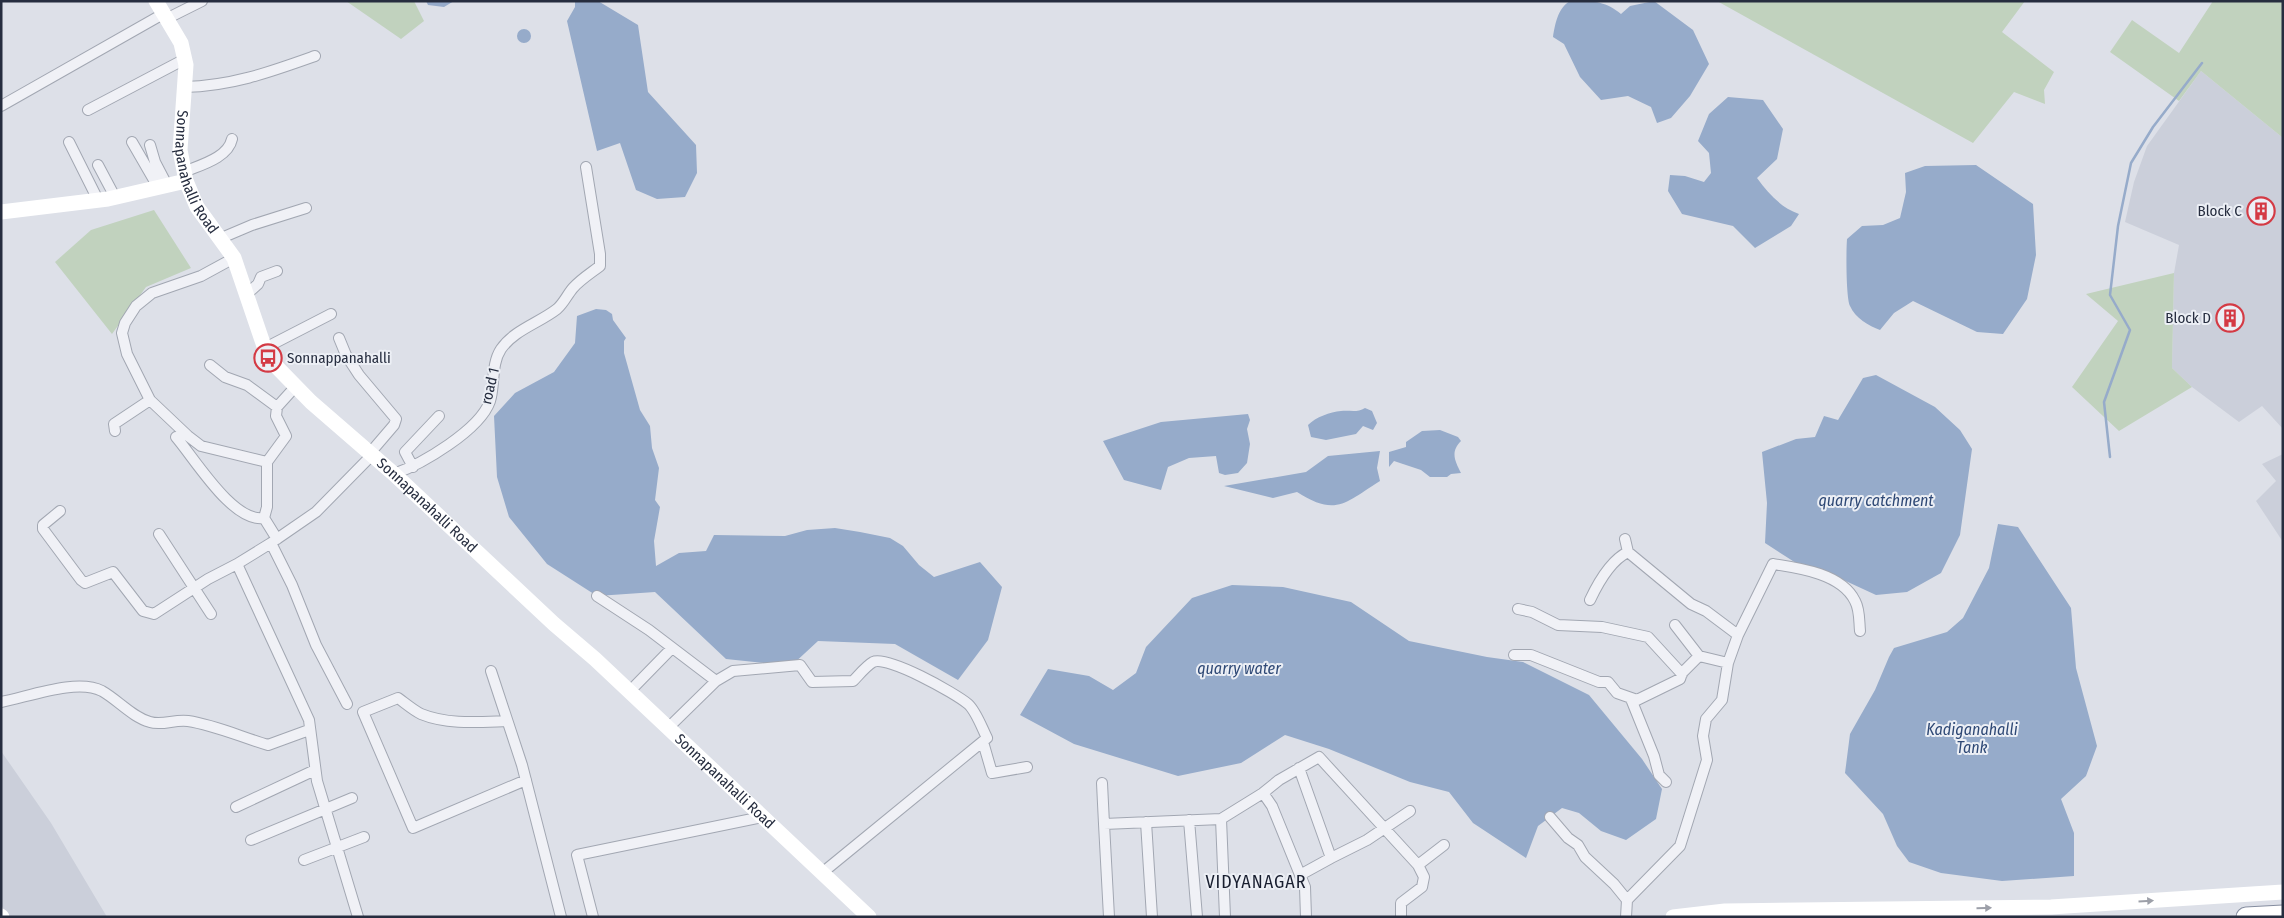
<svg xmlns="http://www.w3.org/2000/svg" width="2284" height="918" viewBox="0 0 2284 918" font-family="'Fira Sans Condensed',sans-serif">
	<rect width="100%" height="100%" fill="#dde0e8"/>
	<path fill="#cbcfda" d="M2201 71 2283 138V429L2262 406 2239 422 2192 387 2172 368 2174 273 2179 245 2125 222 2134 182 2147 146Z
		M2283 454V542L2256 501 2276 481 2262 464Z
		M1 751 51 823 107 917H9L1 905Z"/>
	<path fill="#c1d2be" d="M346 1H414L424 21 401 39Z
		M1717 1H2025L2002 32 2054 72 2044 90 2045 104 2014 92 1973 143Z
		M2213 1H2283V138L2201 71 2179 101 2110 52 2132 20 2179 53Z
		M154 210 191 268 146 287 112 334 55 262 91 230Z
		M2174 273 2172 368 2192 387 2119 431 2072 387 2118 321 2086 294Z"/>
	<path fill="#96abca" d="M426 1H454L444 7 428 5Z
		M575 1H598L638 25 648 92 696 145 697 173 685 197 657 199 636 190 620 143 597 151 567 21 575 7Z
		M1570 1C1592 1 1604 0 1621 14L1630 6 1654 1 1693 30 1709 64 1690 96 1671 118 1657 123 1651 107 1628 96 1601 100 1580 77 1564 44 1553 37C1555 24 1558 8 1570 1Z
		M517 36a7 7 0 1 1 14 0a7 7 0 1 1-14 0Z
		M1728 97 1763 100 1783 129 1777 159 1757 178C1769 194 1780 207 1799 214L1791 226 1755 248 1733 226 1682 214 1668 191 1670 175 1685 176 1704 182 1711 173 1709 153 1698 141 1709 114Z
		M1976 165 2033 204 2036 255 2027 299 2003 334 1977 332 1913 301 1894 313 1880 330C1869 326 1855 318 1850 306 1846 297 1846 252 1847 239L1862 226 1883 225 1900 218 1906 192 1905 173 1925 166Z
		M596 309 606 310 612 314 613 320 626 338 624 341V353L640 410 650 426 652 448 659 468 655 500 660 507 654 541 656 566 679 553 706 551 714 535 785 536 807 530 835 528 860 532 890 538 903 546 919 565 934 577 980 562 1002 587 988 640 958 680 895 644 818 641 791 666 726 659 655 592 597 596 547 564 509 517 497 477 494 416 515 393 554 372 575 343 577 316Z
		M1876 375 1935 407 1960 430 1972 449 1960 535 1941 573 1907 592 1876 595 1837 577 1796 563 1765 543 1767 503 1762 452 1796 439 1815 437 1824 416 1838 420 1863 378Z
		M1365 408 1372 411 1377 423 1373 430 1363 426 1356 434 1326 440 1311 437 1308 425C1316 417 1330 412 1341 411 1350 410 1357 413 1365 408Z
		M1248 414 1250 420 1247 429 1250 444 1247 463 1238 473 1225 475 1219 473 1216 456 1189 458 1168 467 1161 490 1124 480 1103 441 1161 422Z
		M1440 430 1458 437 1461 441C1450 452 1455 461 1461 473L1451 474 1447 477H1430L1421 470 1394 461 1389 467V452L1406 447V442L1422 431Z
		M1380 451 1377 468 1380 481C1345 503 1336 517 1297 492L1273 498 1224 486 1306 472 1328 456Z
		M1998 524 2018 527 2071 608 2076 668 2097 746 2086 776 2061 799 2074 833V876L2002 881 1941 873 1909 862 1897 846 1883 814 1845 773 1850 734 1875 690 1889 657 1894 648 1947 632 1963 618 1989 568Z
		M1232 585 1283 587 1351 602 1409 641 1487 657 1523 662 1589 695 1642 759 1662 789 1656 819 1626 840 1601 831 1579 813 1562 808 1538 826 1526 858 1473 823 1449 792 1410 782 1329 749 1285 735 1241 763 1178 776 1074 744 1020 715 1048 669 1089 676 1113 690 1136 673 1146 647 1192 598Z"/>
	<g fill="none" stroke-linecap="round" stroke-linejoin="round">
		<path stroke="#96abca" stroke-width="2.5" d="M2110 457 2104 402 2130 330 2110 295 2118 226 2131 163 2153 127 2202 63"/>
		<g stroke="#a2a7b2" stroke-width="12">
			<path id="street" d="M166 19 202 1
				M184 87C232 86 270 72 315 56
				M1 106 163 14
				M88 110 185 59
				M69 142 98 200
				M132 142 158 187
				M150 145 155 162 167 185
				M98 165 115 197
				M184 172C200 165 228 158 232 139
				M219 239 252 225 306 208
				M234 258 201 276 152 293 136 306 125 323 122 333 127 354 150 400 188 436 201 446 267 462V507L264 518 277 539
				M247 294 258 284 261 277 277 271
				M339 338 346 355 359 375 396 419 394 425 370 453
				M265 348 331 314
				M210 365 225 377 247 385 277 407
				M115 431 114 424 150 400
				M176 437C195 459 233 523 264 518
				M267 462 286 436 276 416 277 407 296 386
				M413 467 405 452 439 416
				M394 474C422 464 480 430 490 401 495 385 491 364 501 349 514 330 539 323 557 309 564 303 567 295 573 288 581 279 591 273 600 266V254L586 167
				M60 511 43 525V529L81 580 85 583 113 572 143 611 154 614 208 579 237 564
				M159 534 211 614
				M1625 539 1628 552 1691 604 1706 611 1738 635
				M271 543 237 564 309 720 317 781 358 917
				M597 596 649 630 716 681 668 728
				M1590 600C1598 583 1611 560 1628 552
				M1518 609 1532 612 1558 625 1602 627 1648 637 1682 674
				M1675 625 1699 656
				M1514 655H1531L1599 682H1608L1617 693 1637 700 1680 679 1682 673 1699 656 1728 663
				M491 671 522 765 561 917
				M716 681 733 671 800 665 812 682 853 681C858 676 866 666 873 662 887 655 955 693 968 704 976 711 982 728 987 738L822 873
				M629 692 672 648
				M1631 699 1654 756 1659 775 1666 782
				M1 702C28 697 77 678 102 691 118 700 132 717 150 722 162 726 175 719 188 721 215 725 241 737 268 745L309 730
				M347 704 316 645 292 585 271 543 316 512 372 455
				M507 721C479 722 448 725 421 714 413 710 405 703 398 698L363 712 413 828 526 780
				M983 742 992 773 1027 767
				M1299 768 1331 858 1300 875
				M1102 783 1104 824
				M1263 793 1279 780 1319 757 1418 865 1424 877 1422 887 1401 903V917
				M236 807 315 770
				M1550 817 1568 838 1578 845 1585 857 1614 884 1627 900
				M1221 819 1225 917
				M1189 820 1197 917
				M1146 822 1152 917
				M251 840 352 798
				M1331 858 1367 840 1410 811
				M304 860 364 837
				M1418 865 1444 845
				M593 917 577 855 762 817
				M1109 917 1104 824 1221 819 1263 793 1272 806 1305 887 1306 917
				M1626 917 1627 900 1680 846 1707 760 1703 736 1706 719 1722 700 1728 663 1738 635 1773 564C1800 568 1842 574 1855 601 1860 610 1859 621 1860 631"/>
		</g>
		<g stroke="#848c9f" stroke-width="21">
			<path id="highway" d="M2246 917 2283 915"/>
		</g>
		<use href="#street" stroke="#f0f1f6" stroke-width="10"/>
		<g stroke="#fff" stroke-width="15">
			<path id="s1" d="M156 1 181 43 186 65 180 150 186 181 197 207 234 258 268 358 311 402 394 474 554 624 595 659 869 917"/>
			<path d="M1 212 108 199 186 181"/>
			<path d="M1 916 2 917"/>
			<path d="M1673 917 1725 911 2051 907 2283 892"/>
		</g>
		<use href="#highway" stroke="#fff" stroke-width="19"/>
	</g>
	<defs><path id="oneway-solid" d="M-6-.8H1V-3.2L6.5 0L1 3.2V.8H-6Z" transform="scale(1.25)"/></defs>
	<g fill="#9da0a9">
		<use href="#oneway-solid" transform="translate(2146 901) rotate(-4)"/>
		<use href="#oneway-solid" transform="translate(1984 908) rotate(-1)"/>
	</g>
	<defs>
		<g id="building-ring" transform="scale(1.4375)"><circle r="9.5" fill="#eceff5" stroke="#d43a44" stroke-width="1.5"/><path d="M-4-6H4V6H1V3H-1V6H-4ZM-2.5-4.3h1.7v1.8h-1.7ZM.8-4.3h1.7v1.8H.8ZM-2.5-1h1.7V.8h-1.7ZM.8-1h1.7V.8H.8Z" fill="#d43a44"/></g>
		<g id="bus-ring" transform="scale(1.4375)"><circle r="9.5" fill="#eceff5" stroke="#d43a44" stroke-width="1.5"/><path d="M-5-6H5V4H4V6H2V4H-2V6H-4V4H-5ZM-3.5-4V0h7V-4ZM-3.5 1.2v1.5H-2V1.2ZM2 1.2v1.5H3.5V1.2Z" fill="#d43a44"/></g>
	</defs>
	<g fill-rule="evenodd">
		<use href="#building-ring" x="2261" y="211"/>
		<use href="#building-ring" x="2230" y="318"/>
		<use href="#bus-ring" x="268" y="358"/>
	</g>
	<g text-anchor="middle" stroke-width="4" stroke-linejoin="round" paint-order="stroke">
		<g font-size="15" fill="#262d3f" stroke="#eceff5">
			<text dy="5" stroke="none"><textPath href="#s1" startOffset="182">Sonnapanahalli Road</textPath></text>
			<text transform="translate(490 386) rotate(-77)" y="5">road 1</text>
			<text dy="5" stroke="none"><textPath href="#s1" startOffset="602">Sonnapanahalli Road</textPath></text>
			<text dy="5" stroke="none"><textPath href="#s1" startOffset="1008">Sonnapanahalli Road</textPath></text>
		</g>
		<g font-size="15" fill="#262d3f" stroke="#eceff5" text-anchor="end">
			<text x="2242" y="216">Block C</text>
			<text x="2211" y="323">Block D</text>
			<text x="287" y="363" text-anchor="start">Sonnappanahalli</text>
		</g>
		<g font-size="16" font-style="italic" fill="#2e4875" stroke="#eceff5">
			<text x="1876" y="506">quarry catchment</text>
			<text x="1239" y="674">quarry water</text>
			<text x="1972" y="735">Kadiganahalli<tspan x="1972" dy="18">Tank</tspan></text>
		</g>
		<g font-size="18" letter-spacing="1" fill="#181e2f" stroke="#eceff5">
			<text x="1256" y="888">VIDYANAGAR</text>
		</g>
	</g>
	<rect width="2284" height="918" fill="none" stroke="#262d3f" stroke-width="5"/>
</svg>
